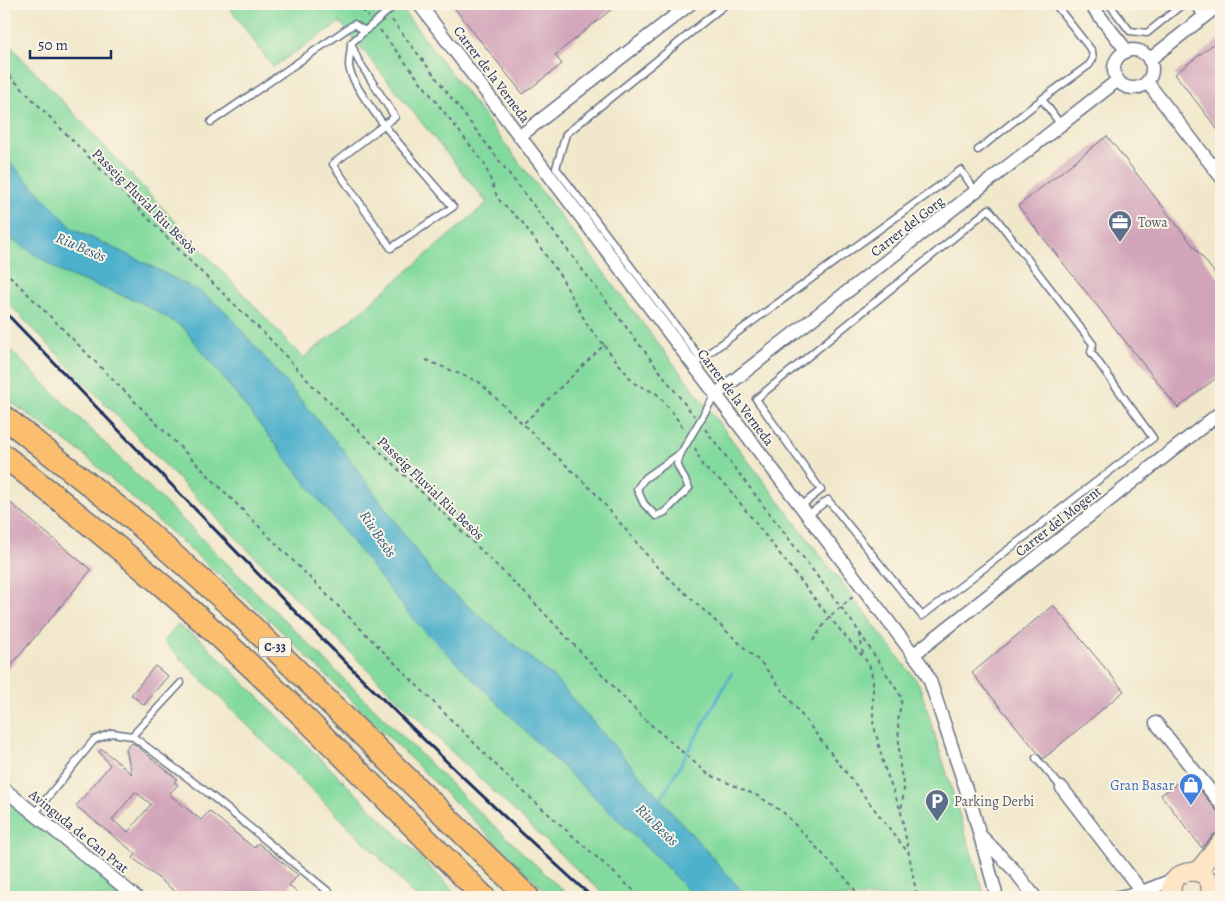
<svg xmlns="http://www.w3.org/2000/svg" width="1225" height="901" viewBox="0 0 1225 901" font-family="Alegreya,serif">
	<rect width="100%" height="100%" fill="#fcf5e5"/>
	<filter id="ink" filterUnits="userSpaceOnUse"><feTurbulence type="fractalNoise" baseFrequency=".02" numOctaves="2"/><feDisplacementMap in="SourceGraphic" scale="10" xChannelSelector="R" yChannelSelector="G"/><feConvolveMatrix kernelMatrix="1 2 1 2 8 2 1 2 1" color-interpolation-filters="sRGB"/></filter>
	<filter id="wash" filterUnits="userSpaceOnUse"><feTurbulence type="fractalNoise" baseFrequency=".0096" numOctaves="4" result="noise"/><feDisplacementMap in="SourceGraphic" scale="20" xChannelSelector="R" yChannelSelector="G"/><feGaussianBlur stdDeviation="1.12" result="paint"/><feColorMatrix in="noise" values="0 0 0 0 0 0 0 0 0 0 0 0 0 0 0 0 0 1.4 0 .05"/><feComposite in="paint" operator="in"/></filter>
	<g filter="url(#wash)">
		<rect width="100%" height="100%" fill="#f1e8cc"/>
		<path fill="#83da9e" stroke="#4f847e" d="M227 4H398L919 684 985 897H747L553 677 438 581 343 450 224 310 200 292 145 263 73 229 4 156V39L303 358 339 330 487 203 340 22 273 67Z
			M4 234 63 273 140 302 183 327 413 619 525 731 660 860 694 897H607C398 707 201 503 4 299Z
			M4 344 477 810 570 897H551L274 624 82 453 4 397Z
			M177 625 200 639 460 897H416L380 858 164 642Z
			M4 795 127 897H4Z"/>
		<path fill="#4db0cc" stroke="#347095" d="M4 156 73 229 145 263 200 292 224 310 343 450 438 581 553 677 747 897H694L660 860 525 731 413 619 183 327 140 302 63 273 4 234Z"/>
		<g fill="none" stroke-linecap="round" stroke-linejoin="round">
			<path stroke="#4db0cc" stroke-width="3" d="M659 803 732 673"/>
		</g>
		<g id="blocks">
			<path fill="#d2a4b9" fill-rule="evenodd" d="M451 4H618L555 55 562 64 523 94Z
				M1221 38V134L1175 74Z
				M1107 136 1221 281V374L1178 408 1018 206Z
				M8 501 91 570 4 674V506Z
				M1053 605 1124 691 1043 759 972 673Z
				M155 666 168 676 144 705 131 695Z
				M133 743 177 779 174 782 178 785 169 794 201 820 209 811 254 848 258 843 298 875 289 886 303 897H182L133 858 136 854 76 806 110 765 99 752 102 749 132 774 126 750 128 746ZM135 792 151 804 128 832 112 820Z
				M1188 775 1221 816V832L1213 835 1202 848 1161 795Z"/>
		</g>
	</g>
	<g filter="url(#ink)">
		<use href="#blocks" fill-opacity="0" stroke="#667084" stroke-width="1"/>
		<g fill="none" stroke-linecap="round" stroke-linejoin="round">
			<g stroke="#667084" stroke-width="9">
				<path id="lane" d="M1109 4 1130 31 1147 33 1183 4
					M1193 4 1203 17
					M351 43 396 4
					M1042 99 1089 65 1093 59 1092 51 1055 4
					M211 122 354 24 365 31
					M385 124 395 117 358 60 351 43C351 50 349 59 349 66 352 95 431 180 453 207L391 248 333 164 385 124
					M978 150 1042 99 1061 125
					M701 359 556 168 566 134 726 4
					M698 361 961 170 976 192
					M681 453 644 479 637 489 644 504 656 516 665 512 689 488 677 464 681 453 715 395
					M801 506 821 490 756 399 989 209 1093 344 1091 352 1153 438 922 616 828 500 808 515
					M132 736 181 683
					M1036 758 1062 788
					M34 814 94 740 112 733 132 736 208 793 335 897"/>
			</g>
			<g stroke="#667084" stroke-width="15">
				<path id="street" d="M419 4 923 667 930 681 972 807 997 897
					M1090 4 1127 51
					M1114 69a19 19 0 1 1 38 0a19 19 0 1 1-38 0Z
					M1149 60 1220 4
					M1147 82 1221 177
					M520 136 690 4
					M715 395 1118 80
					M913 655 1221 412
					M1156 723 1221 804
					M1062 788 1142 892
					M4 789 136 897
					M980 835 1014 870 1035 897
					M1118 897 1142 892 1177 878"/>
			</g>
			<g stroke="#667084" stroke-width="20">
				<path id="secondary" d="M1197 872 1221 842
					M1173 897C1162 865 1220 862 1209 897"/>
			</g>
			<g stroke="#667084" stroke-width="25">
				<path id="highway" d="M4 417 134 520 233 608 528 897
					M4 456C66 504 128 555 187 607 290 699 386 800 484 897"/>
			</g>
			<path stroke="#667084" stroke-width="2" stroke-dasharray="4 4" stroke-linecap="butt" d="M357 4 369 17
				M392 20 694 416
				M380 30 484 163 498 199 523 223 561 277 588 326 604 345 524 423
				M4 70 187 258 272 341 311 384 529 597 642 717 708 774 760 797 784 813 849 882 860 897
				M4 270 515 784 641 897
				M604 345 634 383 657 394 673 413 685 431
				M426 360 479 382 595 493 657 567 763 665 906 850
				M705 429 856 627 902 698 898 721 900 767 904 789 901 812 917 897
				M695 448 703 467 726 485 829 617 869 664 873 679V722L884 766 901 811
				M860 634 863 656
				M813 641 829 617 854 596"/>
			<use href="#lane" stroke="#fff" stroke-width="6"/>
			<use href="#street" stroke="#fff" stroke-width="12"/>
			<use href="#secondary" stroke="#fde5c5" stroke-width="18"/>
			<use href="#highway" stroke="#fbbe6e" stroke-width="22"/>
			<path stroke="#1b2f5e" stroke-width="3" d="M4 311C196 510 386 712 592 897"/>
		</g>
	</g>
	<defs>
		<g id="office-pin" transform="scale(1.25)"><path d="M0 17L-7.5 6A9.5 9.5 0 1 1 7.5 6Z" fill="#5c6f8a" stroke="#fcf5e5"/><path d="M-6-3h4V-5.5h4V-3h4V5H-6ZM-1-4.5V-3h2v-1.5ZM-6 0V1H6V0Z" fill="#fff"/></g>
		<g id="shop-pin" transform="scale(1.25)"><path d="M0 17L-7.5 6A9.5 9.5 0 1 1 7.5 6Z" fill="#3f7fe0" stroke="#fcf5e5"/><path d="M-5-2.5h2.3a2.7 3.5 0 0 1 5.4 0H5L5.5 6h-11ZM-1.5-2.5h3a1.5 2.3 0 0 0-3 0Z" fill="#fff"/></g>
		<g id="parking-pin" transform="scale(1.25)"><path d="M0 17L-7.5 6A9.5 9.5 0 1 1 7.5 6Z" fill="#5c6f8a" stroke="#fcf5e5"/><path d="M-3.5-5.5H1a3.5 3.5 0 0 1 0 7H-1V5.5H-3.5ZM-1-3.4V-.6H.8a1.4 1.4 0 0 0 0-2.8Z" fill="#fff"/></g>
	</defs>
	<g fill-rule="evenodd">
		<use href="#office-pin" x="1120" y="222"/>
		<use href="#shop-pin" x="1191" y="785"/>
		<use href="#parking-pin" x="937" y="801"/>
	</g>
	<g text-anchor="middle" stroke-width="4" stroke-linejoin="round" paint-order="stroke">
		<rect fill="#fcf5e5" stroke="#5e6a86" stroke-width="1" x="259" y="637.5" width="32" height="19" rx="4"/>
		<g font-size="12" font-weight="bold" fill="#1b2f5e">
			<text x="275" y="651">C-33</text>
		</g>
		<g font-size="14" fill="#1b2f5e" stroke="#fcf5e5">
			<text transform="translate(492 74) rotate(53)" y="5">Carrer de la Verneda</text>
			<text transform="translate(145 201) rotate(45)" y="5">Passeig Fluvial Riu Besòs</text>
			<text transform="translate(907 226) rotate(-38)" y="5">Carrer del Gorg</text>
			<text transform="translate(736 397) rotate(53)" y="5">Carrer de la Verneda</text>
			<text transform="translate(431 488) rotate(44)" y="5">Passeig Fluvial Riu Besòs</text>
			<text transform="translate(1058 521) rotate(-38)" y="5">Carrer del Mogent</text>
			<text transform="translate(79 831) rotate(39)" y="5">Avinguda de Can Prat</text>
		</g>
		<g font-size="14" fill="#4e5e75" stroke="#fcf5e5" text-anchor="start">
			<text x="1138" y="227">Towa</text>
			<text x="954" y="806">Parking Derbi</text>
		</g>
		<g font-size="14" fill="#366cbe" stroke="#fcf5e5" text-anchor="end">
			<text x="1174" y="790">Gran Basar</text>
		</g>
		<g font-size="15" font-style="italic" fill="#2c5c84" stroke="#fcf5e5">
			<text transform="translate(81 247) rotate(23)" y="5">Riu Besòs</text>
			<text transform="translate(378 534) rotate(56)" y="5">Riu Besòs</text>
			<text transform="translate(657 825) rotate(44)" y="5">Riu Besòs</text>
		</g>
	</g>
	<rect width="1225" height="901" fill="none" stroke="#fcf5e5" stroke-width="20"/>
	<path d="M30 50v8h81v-8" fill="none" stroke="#1b2f5e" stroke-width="2.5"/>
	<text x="38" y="50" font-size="15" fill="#1b2f5e" stroke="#fcf5e5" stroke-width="4" paint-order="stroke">50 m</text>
</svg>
